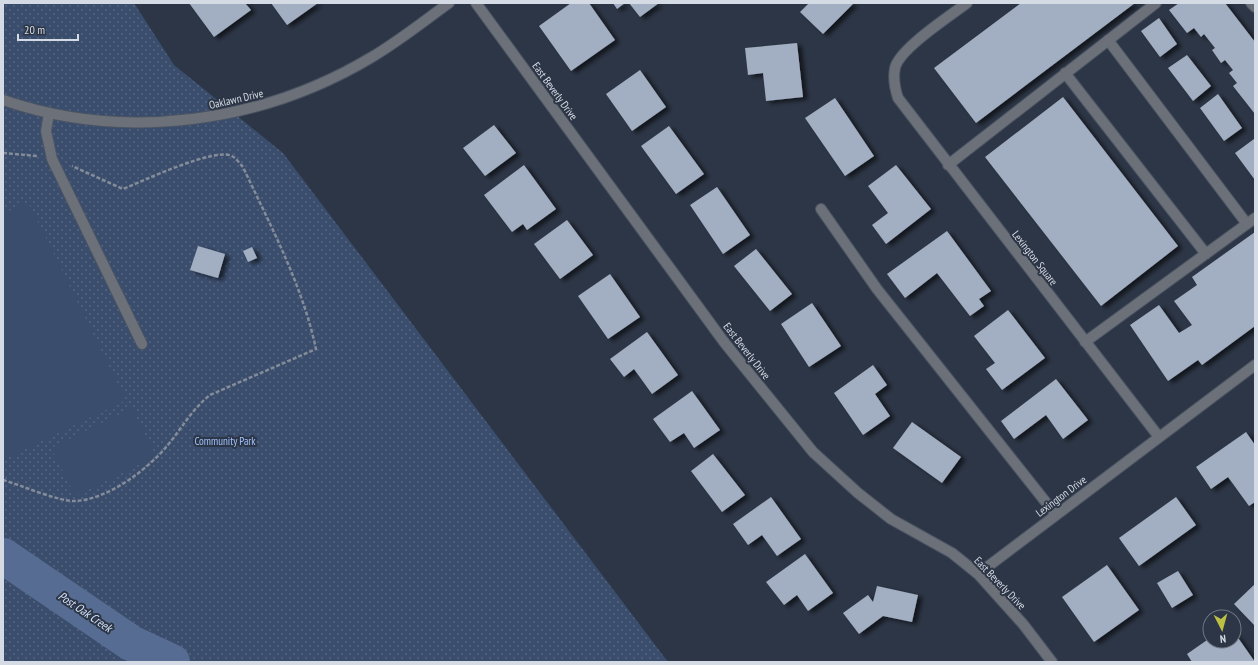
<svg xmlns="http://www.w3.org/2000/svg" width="1258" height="665" viewBox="0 0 1258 665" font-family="'PT Sans Narrow',sans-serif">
	<defs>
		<pattern id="park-dots" width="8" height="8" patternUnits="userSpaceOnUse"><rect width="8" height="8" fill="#3a4d6c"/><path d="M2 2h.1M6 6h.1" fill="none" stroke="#566681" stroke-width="1.8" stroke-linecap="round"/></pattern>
		<filter id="shadow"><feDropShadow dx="4.5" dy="2.5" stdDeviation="2" flood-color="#0009"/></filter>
	</defs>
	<rect width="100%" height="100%" fill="#2d3646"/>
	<path fill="url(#park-dots)" d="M3 3H134L174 65 283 153 668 662H3Z"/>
	<path fill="#3a4d6c" d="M28 202 126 400 3 460V214Z
		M132 408 156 456 75 496 51 448Z"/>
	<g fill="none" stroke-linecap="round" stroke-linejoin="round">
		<path stroke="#566c92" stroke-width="36" d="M3 556 131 643 172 662"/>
	</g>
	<path fill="#a2aec1" filter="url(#shadow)" d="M189 3H245L251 10 214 37Z
		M271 3H318L287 25Z
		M571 3H589L615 40 571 71 539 26Z
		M613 3H625L617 9Z
		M629 3H659L640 17Z
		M809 3H854L823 34 800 12Z
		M1021 3H1135L976 123 934 68Z
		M1179 3H1225L1255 42V114L1233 86 1237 83 1229 73 1233 70 1225 60 1221 63 1212 50 1215 48 1204 34 1201 37 1194 28 1187 33 1169 10Z
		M1159 18 1177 44 1160 57 1141 31Z
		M797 43 803 97 766 101 763 73 748 75 745 48Z
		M1187 55 1211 86 1193 101 1168 68Z
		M640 70 666 107 632 131 606 94Z
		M1218 94 1242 128 1224 141 1200 108Z
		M1063 97 1178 246 1101 306 985 157Z
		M835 98 874 156 845 176 805 118Z
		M494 125 516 153 485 176 463 148Z
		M669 126 704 174 676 194 641 146Z
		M1254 139 1255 141V180L1235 153Z
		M524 165 556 209 527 230 523 224 512 232 484 195Z
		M896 165 931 209 886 244 872 225 888 213 868 186Z
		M717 187 750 235 723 254 690 205Z
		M567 220 593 255 560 279 534 244Z
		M947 231 991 291 979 299 984 306 970 316 937 273 905 298 887 274Z
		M1255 232V326L1202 365 1198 360 1168 381 1130 325 1159 305 1179 333 1192 325 1174 301 1197 285 1192 277Z
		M198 246 225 254 218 278 190 270Z
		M252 247 257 258 248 262 243 251Z
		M756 249 792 294 770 311 734 266Z
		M610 274 640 317 608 339 578 296Z
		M812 303 841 346 809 367 781 324Z
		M1008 310 1045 358 1002 390 986 369 995 363 974 336Z
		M647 332 678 375 652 394 634 369 624 377 610 359Z
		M873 365 887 385 875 394 890 416 863 435 834 393Z
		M1056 379 1088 420 1063 439 1046 415 1014 439 1001 421Z
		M692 391 720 430 694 448 684 433 670 442 653 419Z
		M912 422 961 457 942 483 893 448Z
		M1246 432 1255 445V502L1249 506 1228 477 1211 489 1196 467Z
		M713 454 745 495 722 512 691 471Z
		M771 497 801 539 777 556 762 535 748 545 733 524Z
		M1176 497 1196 525 1139 566 1119 538Z
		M805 554 833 593 808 611 797 595 784 605 766 582Z
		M1107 565 1139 610 1094 642 1062 597Z
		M1178 571 1193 595 1172 608 1157 583Z
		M1255 584V626L1234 604Z
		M877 586 918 595 912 622 883 616 859 634 843 613 868 595 873 602Z
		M1234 632 1255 662H1192L1187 654 1210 638V641H1234Z"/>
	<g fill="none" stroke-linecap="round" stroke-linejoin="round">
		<g stroke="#4b5463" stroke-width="12">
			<path id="minor" d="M476 3 724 342 813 452 858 493 891 519 952 553 978 574 1023 624 1052 662
				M967 3C950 16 899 49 895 68 893 78 895 89 898 98L1159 437
				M1251 3 1255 7
				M1108 40 1247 224
				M1065 73 1206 254
				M3 100C125 142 262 123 372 57 399 41 424 21 449 3
				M49 113 46 131 52 159 142 344
				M948 165 1156 3
				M821 209 877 289 1056 515
				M1085 342 1255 218
				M978 574 1255 365"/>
		</g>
		<path stroke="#848c99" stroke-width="2.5" stroke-dasharray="4 2" stroke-linecap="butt" d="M3 153 37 156
			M3 480C21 485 59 502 76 501 108 499 147 470 167 446 182 428 192 409 210 395L316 349C302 284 271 227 243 167 240 164 236 158 232 156 215 147 143 181 123 189L72 166"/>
		<use href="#minor" stroke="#6c7179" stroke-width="10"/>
	</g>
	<g text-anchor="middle" stroke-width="4" stroke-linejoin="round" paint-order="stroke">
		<g font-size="11" fill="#d5dbe5" stroke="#2d3646">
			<text transform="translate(555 91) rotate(54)" y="4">East Beverly Drive</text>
			<text transform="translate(236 99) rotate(-13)" y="4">Oaklawn Drive</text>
			<text transform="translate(1035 258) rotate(52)" y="4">Lexington Square</text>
			<text transform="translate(747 351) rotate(52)" y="4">East Beverly Drive</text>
			<text transform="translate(1061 496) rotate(-37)" y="4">Lexington Drive</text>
			<text transform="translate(1000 583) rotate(46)" y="4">East Beverly Drive</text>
		</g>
		<g font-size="11" fill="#9fc2ff" stroke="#2d3646">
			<text x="225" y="445">Community Park</text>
		</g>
		<g font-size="12" font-style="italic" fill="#d5e4fd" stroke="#2d3646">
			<text transform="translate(85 612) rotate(34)" y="4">Post Oak Creek</text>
		</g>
	</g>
	<rect width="1258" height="665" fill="none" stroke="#d5dbe5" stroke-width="8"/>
	<g transform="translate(1222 629) rotate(174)"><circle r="19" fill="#2d3646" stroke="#707886"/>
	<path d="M0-3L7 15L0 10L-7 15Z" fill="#bbc044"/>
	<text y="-6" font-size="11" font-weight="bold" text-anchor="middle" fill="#d5dbe5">N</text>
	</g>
	<path d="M18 34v6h60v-6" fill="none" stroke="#d5dbe5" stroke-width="2"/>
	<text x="24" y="34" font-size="12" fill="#d5dbe5" stroke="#2d3646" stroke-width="3" paint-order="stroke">20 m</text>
</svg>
